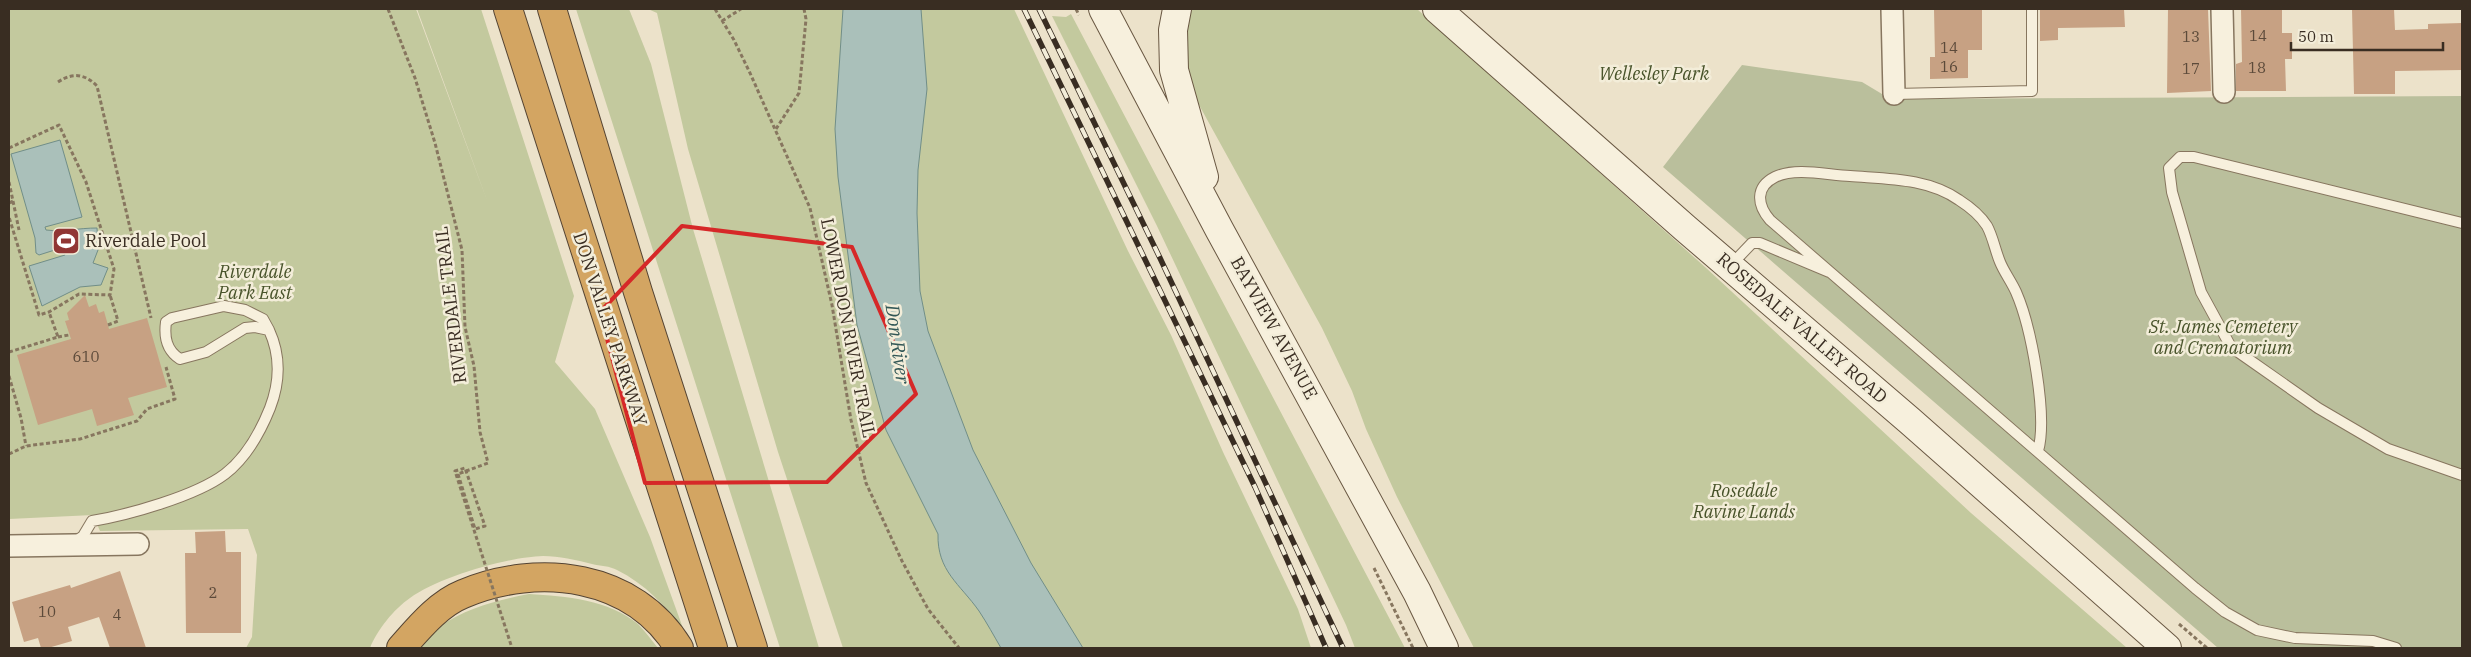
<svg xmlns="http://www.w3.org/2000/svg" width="2471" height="657" viewBox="0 0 2471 657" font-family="'IBM Plex Serif',serif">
	<rect width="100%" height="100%" fill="#ece2ca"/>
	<path fill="#c3c99e" d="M9 9H416L488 203 417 9H481L574 296 555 362 595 409 650 537 684 631C666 606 645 584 617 570 610 566 600 566 592 564 576 560 559 556 543 556 507 557 439 577 410 598 394 609 377 630 370 648H246L252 637 257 555 248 529 100 531 93 515 9 519Z
		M576 9H629L651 64 693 229 819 648H780Z
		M648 9H1014L1128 251 1171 335 1223 452 1298 609 1311 648H843L778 452 688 149 657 13Z
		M1192 9H1417L1705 267 1971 513 2127 648H1474L1397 497 1366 429 1352 391 1322 328 1193 94C1183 65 1181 39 1192 9Z
		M1071 14 1405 648H1355L1346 625 1157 226 1052 16 1066 17Z
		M529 594C566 596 609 600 638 624 645 631 652 641 658 648H418C425 641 432 631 440 626 467 608 498 600 529 594Z"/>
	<path fill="#babf9c" d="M1742 65 1862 82 1882 94 1884 99 2462 96V648H2218L1663 167Z"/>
	<path fill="#aac0ba" stroke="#718e88" d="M843 9H921L927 89 918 170 917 213 920 291 928 331 973 450 1031 563 1083 648H1001C994 636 987 623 979 611 960 584 937 571 938 534L886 430 857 325 838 177 835 129Z
		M60 140 82 217 45 227 46 230C63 232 79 228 97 228L98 250 93 263 108 268 101 285 80 287 42 306 29 266 65 255 61 248 39 255 36 253 35 238 11 154Z"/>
	<path fill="#c7a183" d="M1934 9H1982V50H1968V78L1930 79V57H1935Z
		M2040 9H2124L2125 27 2058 28V40L2040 41Z
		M2168 9H2208L2211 91 2167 93Z
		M2241 9H2282V33H2292V59H2285L2286 91H2236V64L2242 62Z
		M2352 9H2394L2395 30 2428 29V24L2462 23V70L2395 71V94H2354Z
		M85 295 89 307 96 304 99 313 104 311 109 329 147 318 167 387 128 398 134 415 97 426 92 409 38 425 17 355 71 339 65 321 69 320 67 313Z
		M225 531 226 552H241V633H186L185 553H196L195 532Z
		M120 571 146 648H110L99 617 68 627 72 641 48 648H41L38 638 24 642 12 602 70 585 71 588Z"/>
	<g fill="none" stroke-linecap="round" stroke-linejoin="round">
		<g stroke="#87765f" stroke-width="12">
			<path id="lane" d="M1894 94 2032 91V9
				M2462 223 2194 157H2180L2169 168 2172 192 2201 292 2231 347 2318 408 2388 449 2462 475
				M1731 265 1752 243H1760L1829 272
				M2038 451C2048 416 2031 326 2016 292 2011 281 2004 272 2000 262 1995 250 1993 237 1987 226 1980 215 1970 207 1959 200 1928 178 1887 179 1850 176 1827 175 1796 167 1775 177 1755 187 1757 205 1770 220L2195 588 2225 612 2257 630 2295 638 2373 641 2396 648
				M75 542 83 536 92 521C128 515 196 496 225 474 247 457 260 433 270 408 280 382 281 356 269 330L255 327 245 328 206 352 180 359C166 350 164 337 166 322L172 318 224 306 245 310 263 319 269 330"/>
		</g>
		<g stroke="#87765f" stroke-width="24">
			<path id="street" d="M1892 9 1894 94
				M2222 9 2224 92
				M9 546 138 544"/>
		</g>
		<g stroke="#695742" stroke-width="30">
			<path id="secondary" d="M1103 9 1219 229 1417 592 1444 648
				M1177 9 1173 30 1174 70 1204 177
				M1437 9 1685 228 1910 421 2167 648"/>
		</g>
		<g stroke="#543" stroke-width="30">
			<path id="highway" d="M508 9 713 648
				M552 9 638 292 753 648
				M401 648C418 629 438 604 463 594 539 562 634 574 679 648"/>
		</g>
		<path stroke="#87765f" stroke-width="3" stroke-dasharray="4 2.5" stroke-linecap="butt" d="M388 9 415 78 435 143 462 250 465 327 474 366 480 432 488 463 458 474
			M715 9 734 40 750 73 810 208 832 305 851 420 866 483 902 561 928 609 959 648
			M1076 9 1079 15
			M722 21 741 9
			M58 82C73 72 85 74 97 86L151 318
			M776 129 799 93 806 19 804 9
			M9 148 59 125 86 182 114 269 110 295 79 294 49 312 39 315 9 217
			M9 182 13 201 9 203
			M13 201 19 230
			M108 325 118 321 110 295
			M58 337 69 335
			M9 352 58 337 49 312
			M9 376 21 418 26 446
			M9 454 26 446 80 439 137 421 147 409 175 399 166 367
			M1374 568 1413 648
			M2179 624 2207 648"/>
		<use href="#lane" stroke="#f7f0dd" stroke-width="10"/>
		<use href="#street" stroke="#f7f0dd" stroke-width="21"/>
		<use href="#secondary" stroke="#f7f0dd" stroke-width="28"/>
		<use href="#highway" stroke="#d3a562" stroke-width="28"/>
		<g stroke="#392d22" stroke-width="5.5">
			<path id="rail" d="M1024 9 1255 487 1326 648
				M1039 9 1160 258 1343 648"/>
		</g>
		<use href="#rail" stroke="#f3edd9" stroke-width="4" stroke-dasharray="11" stroke-linecap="butt"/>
		<path stroke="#87765f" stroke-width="3" stroke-dasharray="4 2.5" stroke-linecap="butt" d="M458 474 475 529 485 526 465 468 455 471 512 648"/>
	</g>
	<path fill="none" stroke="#d62828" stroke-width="4" stroke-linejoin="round" d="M682 226 852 247 916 394 827 482 645 483 600 312Z"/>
	<defs>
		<g id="stadium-square" transform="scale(1.4375)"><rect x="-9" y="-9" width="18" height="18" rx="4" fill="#913634" stroke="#f3edd9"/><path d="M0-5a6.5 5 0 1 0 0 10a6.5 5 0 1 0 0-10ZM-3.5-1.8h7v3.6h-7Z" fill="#fff"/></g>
	</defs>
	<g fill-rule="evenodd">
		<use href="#stadium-square" x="66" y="241"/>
	</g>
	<g text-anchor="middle" stroke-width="5" stroke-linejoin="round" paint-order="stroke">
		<g font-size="15" fill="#5c4a3a">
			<text x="2258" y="41">14</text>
			<text x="2191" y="42">13</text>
			<text x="1949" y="53">14</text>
			<text x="1949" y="72">16</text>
			<text x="2257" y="73">18</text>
			<text x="2191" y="74">17</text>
			<text x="86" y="362">610</text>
			<text x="213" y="598">2</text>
			<text x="47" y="617">10</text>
			<text x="117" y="620">4</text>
		</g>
		<g font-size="18" font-style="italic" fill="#48532a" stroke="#f3edd9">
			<text x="1654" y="80">Wellesley Park</text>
			<text x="255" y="278">Riverdale<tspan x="255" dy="21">Park East</tspan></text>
			<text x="2223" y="333">St. James Cemetery<tspan x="2223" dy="21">and Crematorium</tspan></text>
			<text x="1744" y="497">Rosedale<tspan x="1744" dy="21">Ravine Lands</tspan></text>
		</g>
		<g font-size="18" fill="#392d22" stroke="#f3edd9" text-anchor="start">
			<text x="85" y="247">Riverdale Pool</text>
		</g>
		<g font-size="18" fill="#392d22" stroke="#f3edd9">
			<text transform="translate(451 305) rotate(-97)" y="6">RIVERDALE TRAIL</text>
			<text transform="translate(848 328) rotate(79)" y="6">LOWER DON RIVER TRAIL</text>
			<text transform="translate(1274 328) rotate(61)" y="6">BAYVIEW AVENUE</text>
			<text transform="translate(1802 328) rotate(41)" y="6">ROSEDALE VALLEY ROAD</text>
			<text transform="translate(610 329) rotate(72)" y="6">DON VALLEY PARKWAY</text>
		</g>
		<g font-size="19" font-style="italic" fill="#325756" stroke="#f3edd9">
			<text transform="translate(898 344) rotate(82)" y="7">Don River</text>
		</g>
	</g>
	<rect width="2471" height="657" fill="none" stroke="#392d22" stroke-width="20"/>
	<path d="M2291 42v8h152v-8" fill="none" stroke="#392d22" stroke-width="2.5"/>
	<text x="2298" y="42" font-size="15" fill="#392d22" stroke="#f3edd9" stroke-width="4" paint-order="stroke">50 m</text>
</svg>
